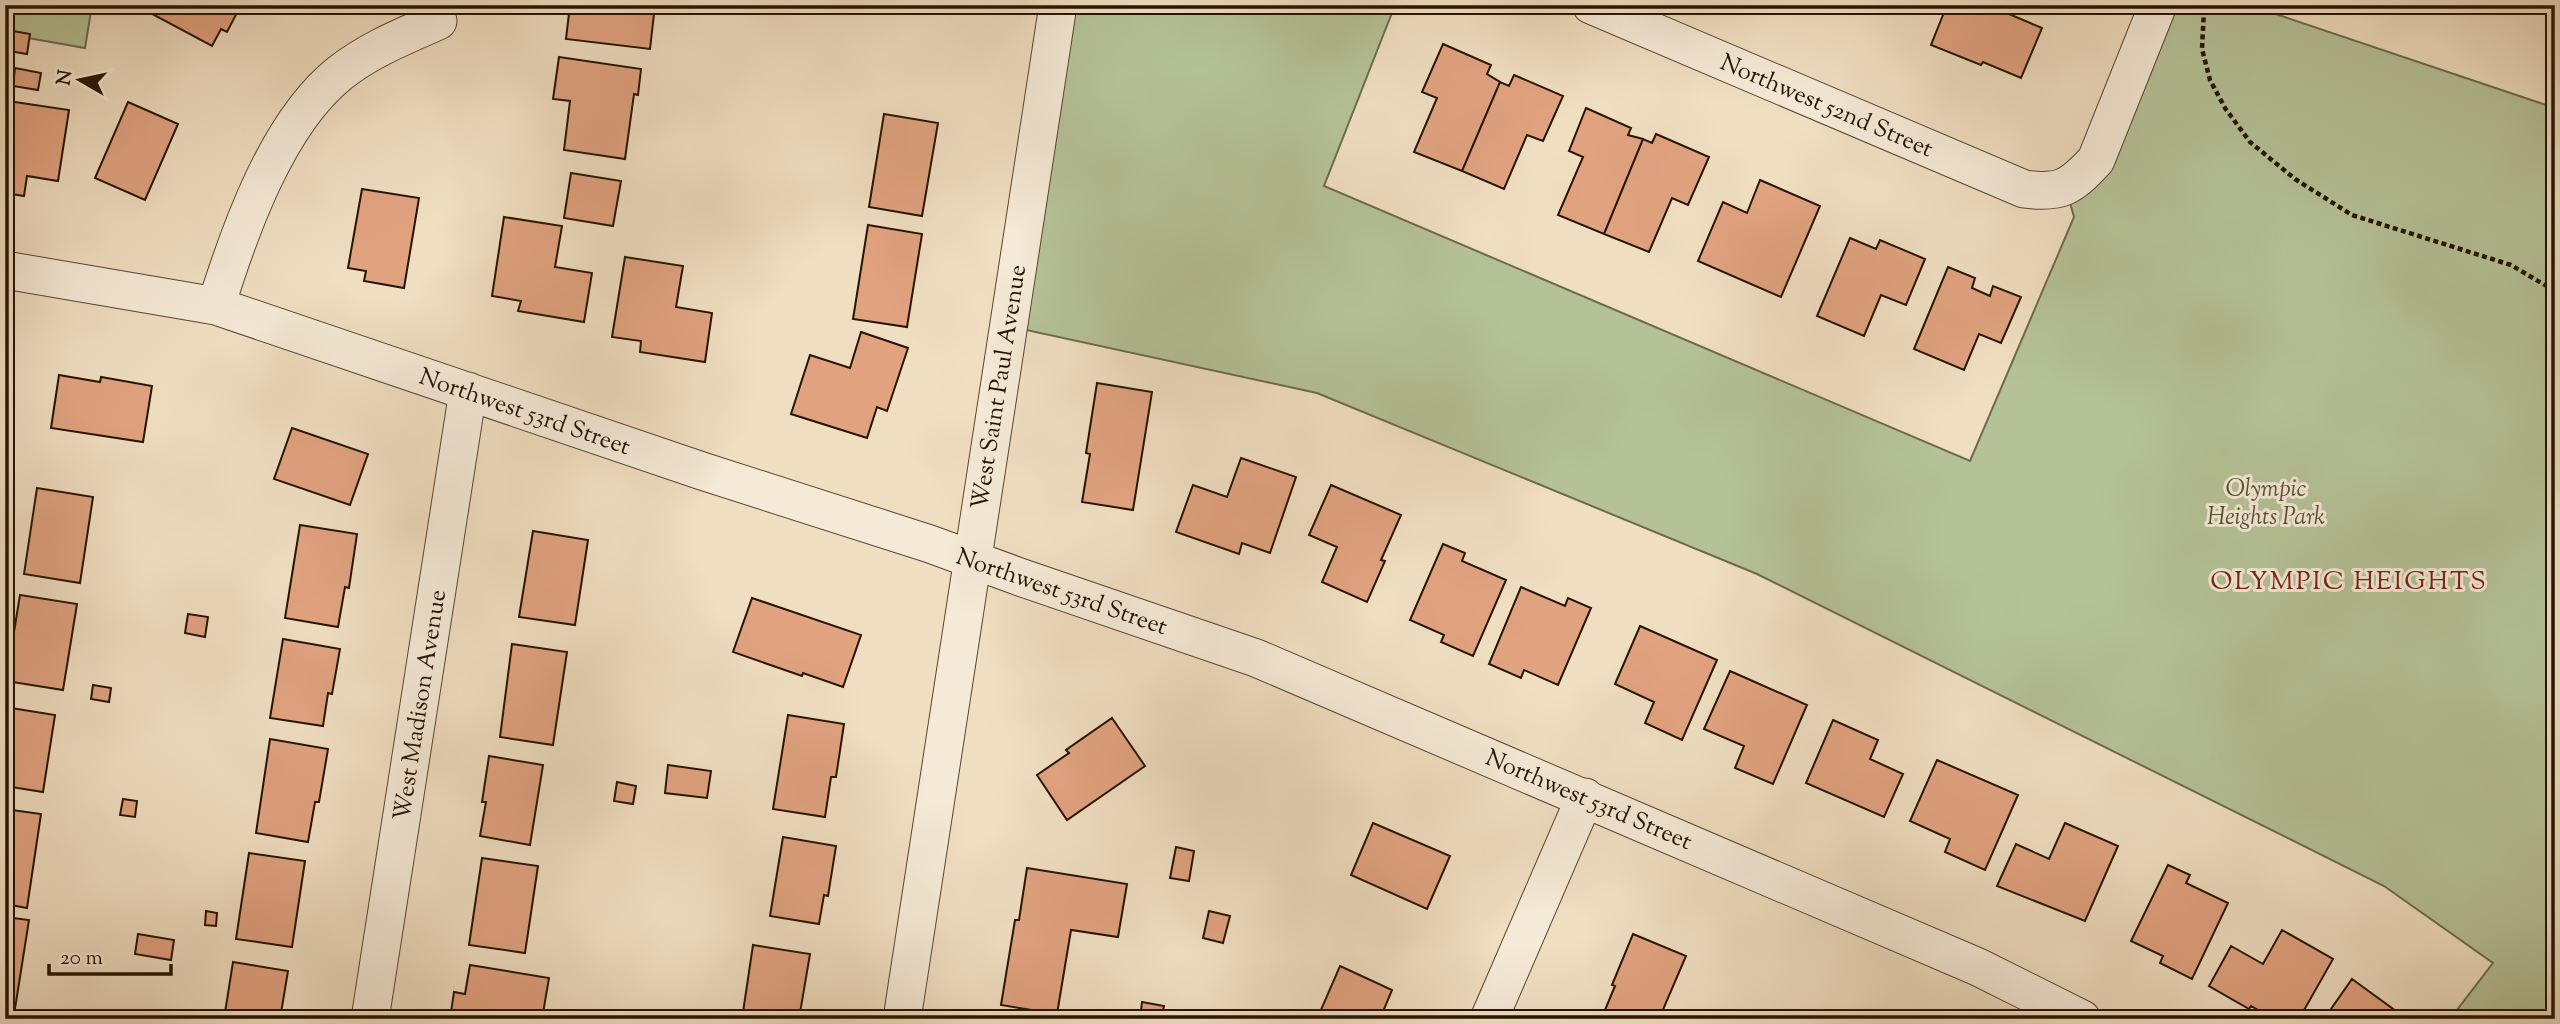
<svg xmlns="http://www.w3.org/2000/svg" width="2560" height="1024" viewBox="0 0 2560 1024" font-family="'Sorts Mill Goudy',serif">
	<rect width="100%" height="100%" fill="#f0dec1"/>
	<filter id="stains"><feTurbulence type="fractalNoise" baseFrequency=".00286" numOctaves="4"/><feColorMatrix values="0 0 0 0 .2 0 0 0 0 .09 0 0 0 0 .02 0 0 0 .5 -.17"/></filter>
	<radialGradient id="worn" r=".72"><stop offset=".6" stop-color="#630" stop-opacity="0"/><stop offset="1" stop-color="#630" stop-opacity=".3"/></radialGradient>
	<path fill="#b5c297" stroke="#6d6b4c" stroke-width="2" d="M5 5H92L85 48 5 34Z
		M1058 5H1395L1324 186 1970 461 2074 217 2066 188 2158 5H2249L2555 108V1019H2450L2493 963 2384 886 1757 574 1317 393 1008 326Z"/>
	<path fill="#e1a280" stroke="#251400" stroke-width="2" d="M142 5H241L227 32 221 29 212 46 141 8Z
		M570 5H655L650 49 566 39Z
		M1947 5H1988L2042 28 2021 78 1983 62 1981 65 1931 45Z
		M13 31 30 34 27 54 9 51Z
		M1443 44 1491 65 1487 74 1500 82 1462 171 1414 152 1437 98 1422 92Z
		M559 57 641 69 638 95 634 94 625 159 564 150 570 101 553 99Z
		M15 68 41 73 38 90 13 86Z
		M1514 75 1563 96 1543 141 1527 135 1504 189 1462 171 1500 82 1509 86Z
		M8 101 69 110 58 181 27 176 24 196 5 193V121Z
		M128 102 178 124 145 200 95 178Z
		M1586 108 1631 128 1628 135 1643 139 1604 234 1558 215 1583 157 1569 151Z
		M884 114 938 123 922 216 869 207Z
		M1656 134 1709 157 1688 205 1672 198 1649 252 1604 234 1643 139 1652 143Z
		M571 173 621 181 613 226 564 218Z
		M1760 180 1820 206 1781 297 1698 261 1723 202 1747 213Z
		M362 189 419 198 404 288 364 281 366 271 348 268Z
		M504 217 562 226 555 267 592 273 584 322 518 311 521 301 492 296Z
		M868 225 922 234 907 327 853 319Z
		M1850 238 1876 249 1880 240 1925 259 1906 305 1881 295 1864 336 1817 316Z
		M625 257 683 266 676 307 712 313 705 362 640 352 641 341 612 337Z
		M1948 267 1975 278 1972 288 1990 296 1993 286 2021 297 2001 343 1979 334 1964 370 1914 349Z
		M861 332 908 348 887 411 877 407 867 438 791 414 810 355 850 368Z
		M59 375 100 382 101 377 152 386 143 442 51 428Z
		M1097 383 1152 392 1133 510 1082 502 1090 454 1086 453Z
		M292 428 368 454 350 505 274 479Z
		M1241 458 1296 477 1270 553 1242 543 1239 554 1176 532 1193 485 1227 497Z
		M1331 485 1401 515 1381 560 1385 561 1367 602 1322 582 1337 547 1309 535Z
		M37 488 93 497 80 583 24 574Z
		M300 525 357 534 349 588 345 587 338 627 285 618Z
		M533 531 588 540 575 625 519 617Z
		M1443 544 1465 553 1462 561 1506 580 1473 656 1441 642 1444 635 1410 620Z
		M1521 587 1565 606 1568 598 1591 608 1558 685 1524 670 1521 678 1489 664Z
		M20 595 77 604 63 690 6 681Z
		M752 598 861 635 843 687 803 673 802 676 733 652Z
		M188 614 208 617 205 637 185 633Z
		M1640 626 1717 660 1682 740 1645 723 1654 702 1615 684Z
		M283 639 340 649 332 694 328 693 323 726 270 718Z
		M512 644 567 652 553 745 500 737Z
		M1730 671 1807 705 1773 784 1735 768 1744 746 1704 729Z
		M93 685 111 688 109 702 91 699Z
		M5 707 55 715 43 792 5 786Z
		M788 715 844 724 836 777H831L825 817 773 809Z
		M1112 718 1145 766 1067 820 1037 775 1069 753 1066 750Z
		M1833 720 1878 740 1870 759 1903 774 1884 817 1806 783Z
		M270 739 328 749 319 802H315L308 842 256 833Z
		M489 756 543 765 530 845 480 836 486 802H482Z
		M1937 760 2018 795 1985 870 1945 852 1950 839 1910 821Z
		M668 765 711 771 707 798 665 793Z
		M617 782 636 786 633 804 614 801Z
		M123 799 137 801 135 817 120 815Z
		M5 809 41 814 27 908 5 904Z
		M1373 823 1450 856 1427 909 1351 875Z
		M2065 823 2118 846 2085 921 1997 886 2016 844 2049 859Z
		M783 837 836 846 828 896 824 895 819 924 770 916Z
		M1176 847 1194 851 1189 881 1170 878Z
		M249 853 305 861 292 947 236 939Z
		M482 858 538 866 525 953 469 945Z
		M2168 865 2190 875 2186 883 2228 903 2192 979 2160 963 2163 956 2131 941Z
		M1027 868 1127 884 1118 937 1071 930 1057 1014 1001 1005 1015 920H1019Z
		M206 911 217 913 216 926 205 925Z
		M1209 911 1230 916 1223 943 1203 938Z
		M5 917 29 920 14 1015 5 1013Z
		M2282 930 2333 959 2299 1019H2274L2251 1006 2249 1009 2209 986 2231 946 2263 964Z
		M138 934 174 940 171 960 135 954Z
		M1633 934 1686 956 1659 1019H1625L1605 1010 1615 986 1612 985Z
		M753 945 810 954 799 1019H742Z
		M233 962 288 971 280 1019H224Z
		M470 965 549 978 542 1019H450L454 992 465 994Z
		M1340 966 1392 990 1380 1019H1317Z
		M2352 979 2407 1019H2324Z
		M1142 1002 1164 1006 1161 1019H1140Z"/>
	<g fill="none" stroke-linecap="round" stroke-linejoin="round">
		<g stroke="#584630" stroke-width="39">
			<path id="street" d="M1591 5 2024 189C2061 194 2071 187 2096 160L2158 5
				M5 270 216 306 702 471 930 544 1017 576 1256 658 1978 967 2082 1019
				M216 306C239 232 277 123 340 73 369 50 404 36 438 21
				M370 1019 468 391
				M902 1019 1058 5
				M1489 1019 1585 797"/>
		</g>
		<path stroke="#251400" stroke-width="4.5" stroke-dasharray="5 3.5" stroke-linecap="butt" d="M2204 9 2202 49 2210 80 2225 108 2250 142 2295 179 2352 215 2511 265 2555 291"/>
		<use href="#street" stroke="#f5ead7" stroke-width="37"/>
	</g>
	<g text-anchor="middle" stroke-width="6" stroke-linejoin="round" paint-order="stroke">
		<g font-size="24" fill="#251400" stroke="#f5ead7">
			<text transform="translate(1827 105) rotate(23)" y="8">Northwest 52nd Street</text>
			<text transform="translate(998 387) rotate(-81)" y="8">West Saint Paul Avenue</text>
			<text transform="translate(525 411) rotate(19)" y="8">Northwest 53rd Street</text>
			<text transform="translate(1062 591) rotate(19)" y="8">Northwest 53rd Street</text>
			<text transform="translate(419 705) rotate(-81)" y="8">West Madison Avenue</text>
			<text transform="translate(1589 799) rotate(23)" y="8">Northwest 53rd Street</text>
		</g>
		<g font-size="24" font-style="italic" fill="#575135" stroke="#f5ead7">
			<text x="2266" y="496">Olympic<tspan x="2266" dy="28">Heights Park</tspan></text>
		</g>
		<g font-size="26" letter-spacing="2" fill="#7a1f14" stroke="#f5ead7">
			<text x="2349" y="589">OLYMPIC HEIGHTS</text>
		</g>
	</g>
	<rect width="2560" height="1024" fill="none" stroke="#f0dec1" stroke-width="28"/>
	<rect x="7" y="7" width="2546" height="1010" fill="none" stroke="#251400" stroke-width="3.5"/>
	<rect x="14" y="14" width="2532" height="996" fill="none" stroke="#251400" stroke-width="2"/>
	<g transform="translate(80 80) rotate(279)" stroke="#f5ead7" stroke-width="5" paint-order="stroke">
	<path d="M0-5L12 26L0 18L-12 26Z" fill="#251400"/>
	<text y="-10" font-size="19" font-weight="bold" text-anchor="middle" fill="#251400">N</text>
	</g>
	<path d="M49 964v10h122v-10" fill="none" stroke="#251400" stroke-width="3.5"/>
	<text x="60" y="964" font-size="21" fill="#251400" stroke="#f5ead7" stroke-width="5" paint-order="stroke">20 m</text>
	<rect width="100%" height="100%" filter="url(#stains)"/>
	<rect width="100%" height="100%" fill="url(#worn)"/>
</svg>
